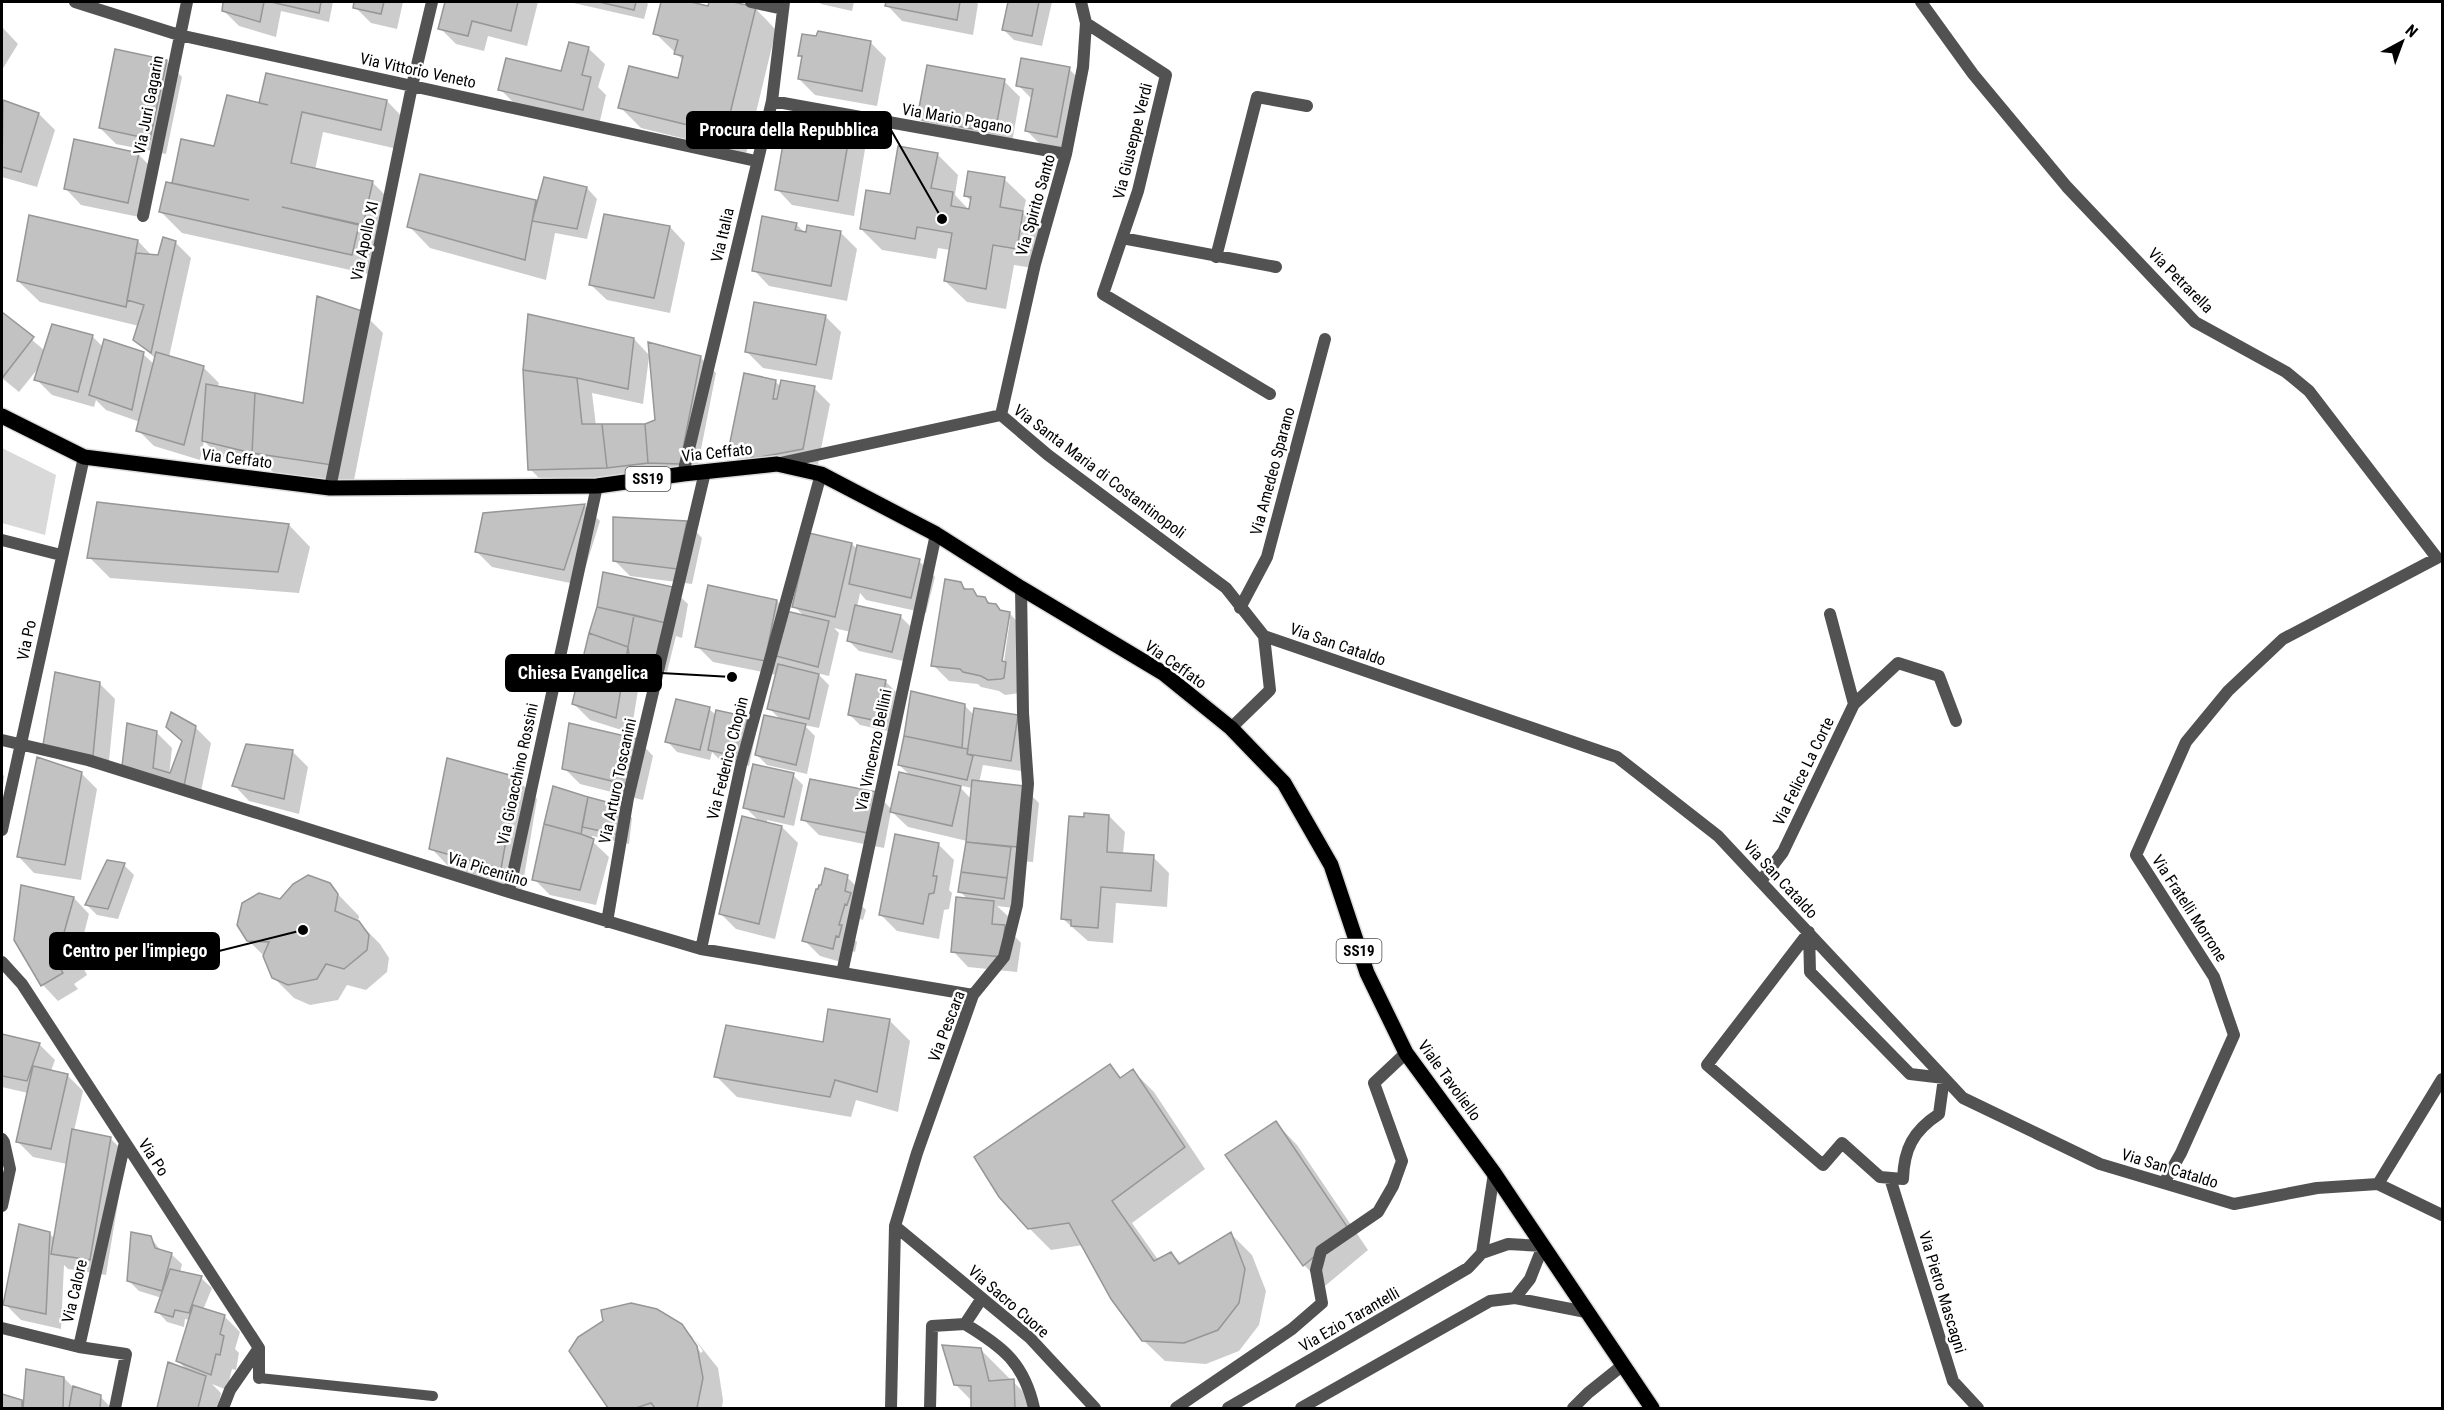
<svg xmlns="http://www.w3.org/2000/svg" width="2444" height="1410" viewBox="0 0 2444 1410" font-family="'Roboto Condensed',sans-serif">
	<rect width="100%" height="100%" fill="#fff"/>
	<path fill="#d9d9d9" d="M2 448 56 475 45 535 2 523Z"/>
	<path fill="#0003" fill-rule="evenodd" d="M225 2H333L329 22 281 11 276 37 239 26 223 10Z
		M356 2H403L397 29 371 23 355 7Z
		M447 2H538L527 46 488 36 484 51 456 44 440 28Z
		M569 2H646L648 4 644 19Z
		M663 2H685L709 7 711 2H727L755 8 776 30 746 154 641 128 620 107 679 80 684 61 655 33Z
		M819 2H854L852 11 821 4Z
		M887 2H976L978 4 973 35 902 21 887 5Z
		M1009 2H1052L1042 46 1014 40 1003 29Z
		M2 27 18 44 2 70Z
		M870 42 886 58 877 106 815 95 799 79 803 59 799 55Z
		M570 44 589 49 605 64 598 87 606 95 599 125 516 105 500 89 563 73Z
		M166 61 182 77 166 154 116 144 100 128Z
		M1069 69 1085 85 1072 153 1043 147 1027 131 1033 100 1018 85Z
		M1004 81 1020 97 1011 148 935 134 919 118Z
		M387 101 408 123 402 150 323 132 315 170 372 182 393 203 373 275 182 233 161 212 173 185 182 141 215 148 260 105Z
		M4 102 39 114 55 130 37 187 2 177V108Z
		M850 134 865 149 854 216 792 205 777 189Z
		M138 154 154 170 144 218 81 205 66 189Z
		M937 154 958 175 955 195 970 211 972 202 965 195 1004 179 1026 200 1023 213 1044 233 1038 269 1014 265 1006 309 967 302 945 281 950 250 938 248 936 259 882 250 861 229 891 196Z
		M587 188 597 199 587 239 555 233 546 280 430 248 409 226 536 201 538 204Z
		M796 224 807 235 808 226 841 233 857 249 847 301 769 286 754 270Z
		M670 227 685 243 670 313 607 300 591 285Z
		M138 241 152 256 159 257 175 242 191 258 169 357 203 367 219 383 217 388 305 405 362 312 383 333 353 485 275 474 270 469 219 456 204 441 200 460 154 446 138 430 140 422 106 410 96 400 94 407 52 395 36 379 40 366 19 392 2 378V314L45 351 92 336 103 347 143 354 155 365 156 359 135 340 139 326 40 302 18 281Z
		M530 315 634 339 650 356 700 357 716 373 695 480 546 485 530 469ZM649 357 657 421 647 425 596 426 592 393 643 404Z
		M825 316 841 332 832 380 763 368 747 352Z
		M775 381 781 387 814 388 830 404 818 464 773 473 746 468 730 452Z
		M585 506 600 521 580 585 492 567 476 551 485 514Z
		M687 522 702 538 692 584 630 576 614 560Z
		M289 525 310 547 299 593 110 578 89 557Z
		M852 544 858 550 919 561 935 577 926 613 866 600 860 593 857 607 900 616 910 626 903 661 859 651 849 641 851 632 834 628 839 633 829 676 817 673 829 685 819 728 804 725 815 736 807 774 767 765 757 755 781 720 769 708 777 675 713 662 697 646 777 601 788 613 804 616 794 606Z
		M960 583 967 590 972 591 979 598H984L1002 612 1009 613 1025 629 1019 693 1005 695 999 691 981 687 978 684 949 681 933 665ZM1007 619H1010L1003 669H1000Z
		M672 589 688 604 682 638 676 636 667 672 642 666 631 733 590 720 574 704Z
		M886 682 896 692 888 731 860 725 849 714Z
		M99 683 115 699 108 771 60 760 44 744Z
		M964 705 974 715 1017 716 1027 726 1021 771 983 765 979 783 1023 787 1039 803 1033 862 1020 861 1014 908 997 906 1010 918 1009 930 1021 943 1017 972 968 967 953 951 968 900 960 891 967 841 908 827 891 811 884 848 819 835 803 819 876 793 892 810 911 776 899 765ZM958 785 972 788 971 799Z
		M709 709 716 715 747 718 757 728 749 766 720 760 712 752 710 760 677 752 667 741Z
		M195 727 211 743 199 801 139 781 156 732 172 748 169 776Z
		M638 740 653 756 643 800 580 784 564 768Z
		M292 751 308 767 299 814 249 801 234 785Z
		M2 773 4 776 2 798Z
		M81 773 97 789 81 880 34 873 19 857Z
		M793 775 803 785 794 826 767 820V823L782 827 798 843 775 939 736 929 721 914 759 821 745 807Z
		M516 778 537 799 522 889 452 870 431 848Z
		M621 807 632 818 629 844 592 836 591 840 609 857 596 905 550 895 534 879 545 825Z
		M1109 816 1125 832 1123 854 1153 857 1169 873 1167 907 1116 903 1113 943 1088 941 1063 919 1085 818Z
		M938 844 954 860 949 890 952 893 949 909 944 910 939 939 897 931 881 915Z
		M124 865 134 875 118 919 97 915 87 905Z
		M847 877 863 893 861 905 866 910 863 920 860 919 855 940 857 942 855 952 852 951 848 964 820 956 804 940 822 887Z
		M329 885 359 916 358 922 380 944 389 958 387 972 366 990 347 985 338 1000 310 1005 294 998 273 977 265 957 249 941 280 901Z
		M74 898 89 914 78 957 87 975 74 984 78 989 58 1001 43 985 15 940Z
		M889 1020 910 1041 898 1112 856 1100 851 1117 737 1097 716 1076 824 1044Z
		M2 1035 39 1044 55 1060 51 1071 67 1075 83 1091 74 1131 111 1139 126 1154 106 1275 68 1269 64 1265 61 1329 21 1320 5 1304 49 1233 55 1239 67 1164 33 1157 17 1141 28 1093 2 1087Z
		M1109 1066 1122 1079 1133 1071 1154 1092 1205 1169 1132 1223 1159 1261 1171 1253 1182 1264 1231 1234 1252 1255 1266 1291 1259 1325 1239 1351 1206 1364 1165 1361 1143 1340 1083 1245 1051 1250 1029 1228Z
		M1276 1123 1297 1145 1368 1250 1325 1286 1304 1265Z
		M150 1237 162 1252 171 1254 182 1264 180 1273 201 1278 212 1288 203 1310 224 1316 240 1332 235 1349 239 1353 236 1370 232 1369 227 1390 212 1384 221 1393 218 1408H159L169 1364 188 1371 178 1361 190 1320 185 1319 184 1327 167 1322 157 1311 162 1298 139 1291 129 1281Z
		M681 1325 693 1338H690L701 1353 703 1351 694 1338 718 1368 723 1400 722 1408H610L571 1351Z
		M981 1350 1012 1381 1041 1408H973V1402L955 1384Z
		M64 1378 74 1388 100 1396 111 1408H2V1395L21 1401 25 1405Z"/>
	<path fill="#c2c2c2" stroke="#969696" stroke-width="1.5" d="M223 2H264L260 22 222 11Z
		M271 2H321L319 13Z
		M354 2H384L381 14 353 8Z
		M445 2H518L511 31 472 21 468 36 438 29Z
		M599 2H636L634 10Z
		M661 2H691L708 6 709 2H733L756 7 725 134 618 108 629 66 678 78 683 56 674 54 678 40 653 34Z
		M886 2H960L957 20 885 6Z
		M1008 2H1039L1032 36 1002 30Z
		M818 31 871 41 862 91 798 79 802 56H798L802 34 816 36Z
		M569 42 589 47 582 75 591 77 583 110 498 90 506 58 561 71Z
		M115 49 167 60 150 139 99 128Z
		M1021 58 1070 67 1057 137 1025 131 1033 89 1016 86Z
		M927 65 1005 79 995 133 917 119Z
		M266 73 387 100 381 130 302 112 291 163 373 181 363 225 282 207 359 225 352 255 159 212 166 182 249 200 172 183 181 139 214 146 227 95 268 105 259 103Z
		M3 100 39 113 21 172 2 167Z
		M787 121 850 132 838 201 775 190Z
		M74 139 139 153 128 203 64 189Z
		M898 146 938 153 931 188 953 192 951 206 969 209 971 197 964 196 968 171 1005 177 1000 207 1023 211 1017 249 993 245 986 289 944 281 952 233 917 227 915 239 860 229 866 190 890 194Z
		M420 174 536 200 525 260 407 227Z
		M544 177 587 187 577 229 532 221Z
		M604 214 670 226 654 298 589 285Z
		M29 215 138 240 126 307 17 281Z
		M762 216 797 223 795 230 806 232 807 225 841 231 831 286 752 271Z
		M163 237 176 241 151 353 133 340 144 305 127 300 136 253 158 255Z
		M317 296 362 311 332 465 252 453 255 393 303 403Z
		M754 302 826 315 816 365 745 352Z
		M2 312 34 337 3 377 2 376Z
		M528 314 634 338 628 389 577 378 523 370Z
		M52 324 93 335 78 392 34 380Z
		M104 339 144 352 132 410 89 395Z
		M648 342 701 356 680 464 648 463 645 424 655 420Z
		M156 352 204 366 184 445 136 431Z
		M523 370 577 378 582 424H602L607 468 528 470Z
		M744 373 776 380 773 399H777L781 380 815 386 803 449 756 458 728 452Z
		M206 384 255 393 252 453 202 441Z
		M602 424H645L648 463 607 468Z
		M97 502 289 524 278 572 87 558Z
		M585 504 564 570 475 552 483 513Z
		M613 517 687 521 677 569 613 561Z
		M809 533 852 543 835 617 792 607Z
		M857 545 920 559 911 598 849 584Z
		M603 572 673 587 666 623 597 607Z
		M945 579 961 582 964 589H973L977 596 985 597 988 603 996 604 1000 610 1010 612 1002 661 1006 662 1004 678 1001 679 988 680 981 676 963 672 960 669 931 666Z
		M708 585 777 600 765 661 695 647Z
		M855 605 901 615 892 652 847 641Z
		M597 607 634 615 628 647 589 633Z
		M786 611 829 621 818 667 776 656Z
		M634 615 666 623 657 662 629 655 628 647Z
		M589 633 628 647 616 718 572 704Z
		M778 664 819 674 809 719 767 709Z
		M55 672 100 682 93 756 43 745Z
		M856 674 886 680 878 721 848 715Z
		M911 691 965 704 962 748 904 736Z
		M676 699 710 707 700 750 665 742Z
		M974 708 1018 715 1011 761 967 754Z
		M716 710 748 717 739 757 708 750Z
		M171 712 196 726 184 786 122 766 127 723 157 731 153 768 170 773 182 741 166 727Z
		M764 715 806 724 796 765 755 755Z
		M569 723 638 739 628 785 562 769Z
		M904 736 968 749 967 754 973 756 967 780 898 765Z
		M246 744 293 750 284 799 232 786Z
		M37 757 82 772 65 865 17 857Z
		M447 758 517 777 501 869 429 849Z
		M753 764 794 773 784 817 743 808Z
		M899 772 961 786 952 826 890 812Z
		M810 779 877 792 868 833 801 820Z
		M972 780 1024 786 1018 847 966 842Z
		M553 786 588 797 581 834 544 824Z
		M588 797 622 806 619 835 582 827Z
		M1084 813 1109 815 1107 852 1154 855 1151 891 1101 887 1098 928 1071 926V920L1061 919 1069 816 1084 817Z
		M742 816 782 826 759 924 719 914Z
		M544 824 581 834 594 839 580 890 532 880Z
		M895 834 939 843 933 876H937L934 893 929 894 923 924 879 915Z
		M966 842 1011 847 1007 878 961 872Z
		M107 860 125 863 108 909 85 905Z
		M825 868 848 875 845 891 851 893 847 905 845 904 839 925H842L839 937 836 936 833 949 802 941 816 889H818L819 885H821Z
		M961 872 1007 878 1004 899 958 892Z
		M308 875 330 883 338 894 335 911 359 921 369 935 367 950 344 969 326 964 317 979 288 985 272 978 263 956 269 942 247 941 237 925 242 903 259 893 280 899 293 884Z
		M21 885 74 897 62 940 72 958 60 968 63 973 41 986 14 940Z
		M956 897 994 901 992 924 1005 925 1002 957 951 952Z
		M828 1009 890 1019 877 1092 835 1080 830 1097 714 1077 726 1025 823 1042Z
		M2 1034 40 1043 27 1081 2 1076Z
		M1110 1064 1120 1078 1133 1069 1185 1147 1112 1201 1154 1261 1171 1252 1179 1264 1231 1232 1245 1269 1239 1303 1218 1330 1184 1343 1142 1341 1111 1299 1069 1223 1028 1229 999 1197 974 1157Z
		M33 1066 68 1074 51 1149 16 1142Z
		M1276 1121 1348 1228 1303 1266 1225 1155Z
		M72 1129 111 1137 90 1260 51 1254Z
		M19 1224 50 1232 46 1314 3 1305Z
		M131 1232 151 1236 155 1248 172 1253 162 1291 127 1281Z
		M170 1269 202 1276 189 1313 175 1310 173 1317 155 1312Z
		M631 1303 657 1309 682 1324 697 1346 703 1378 697 1408H655L651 1403 636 1408H608L569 1351 578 1337 603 1321 601 1310Z
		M193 1305 225 1315 220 1334 224 1336 220 1355 216 1354 211 1375 176 1361Z
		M942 1345 981 1348 989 1381 1014 1379 1015 1408H971V1386L954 1385Z
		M168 1362 206 1376 198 1408H157Z
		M26 1369 64 1377 63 1408H23Z
		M73 1386 101 1395 100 1408H69Z
		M2 1394 22 1400V1408H2Z"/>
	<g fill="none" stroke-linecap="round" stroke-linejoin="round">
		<g stroke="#dbdbdb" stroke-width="18">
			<path id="primary" d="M2 416 84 457 330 488 597 486 683 474 777 464 821 474 936 534 1021 588 1163 673 1231 728 1284 783 1331 865 1367 973 1406 1053 1494 1173 1652 1408"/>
		</g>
		<path stroke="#525252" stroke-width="10" d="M259 1378 433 1396"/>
		<path stroke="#525252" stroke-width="12" d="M75 2 179 35 756 161
			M751 2 783 9
			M1921 2 1973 74 2067 187 2195 322 2286 372 2309 391 2437 558 2283 639 2228 691 2186 742 2136 855 2214 977 2234 1035 2181 1153 2164 1183
			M1086 23 1166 75 1138 191 1103 294 1270 394
			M772 101 1066 154
			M143 216 187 2
			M1122 238 1276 267
			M1216 257 1257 97 1307 106
			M1001 415 1035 264 1066 154 1083 67 1086 23 1081 2
			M780 463 1001 415 1048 455 1226 588 1264 636
			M683 474 772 101 784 2
			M330 488 412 86 432 2
			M2 540 61 555
			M1240 608 1267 557 1325 339
			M1830 614 1854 704
			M1264 636 1617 757 1718 836 1963 1098 2100 1164 2234 1204 2317 1188 2378 1184
			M1231 728 1270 690 1264 636
			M2 740 88 760 509 892 701 949 973 995
			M2 830 84 457
			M1761 881 1783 852 1854 704 1898 663 1939 676 1956 721
			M509 892 597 486
			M607 922 628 798 705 472
			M1809 932 1810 972 1910 1074 1944 1078 1939 1114C1913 1131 1904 1149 1903 1179L1880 1177 1842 1143 1823 1165 1707 1065Z
			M701 949 741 765 821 474
			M2 962 22 984 259 1348V1378
			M842 973 936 534
			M2 1139 4 1142 10 1169 2 1206
			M1890 1178 1953 1381 1978 1408
			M2378 1184 2442 1079
			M2378 1184 2442 1215
			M895 1226 1030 1338 1095 1408
			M1482 1253 1494 1173
			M965 1324C1003 1347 1024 1363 1034 1408
			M2 1328 79 1347 126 1354 115 1408
			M79 1347 125 1142
			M223 1408 230 1390 259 1348
			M891 1408 895 1226 917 1153 973 995 1004 957 1017 905 1028 784 1023 713 1021 588
			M930 1408 932 1326 965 1324 982 1298
			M1176 1408 1292 1329 1322 1303 1316 1270 1321 1251 1378 1212 1393 1186 1402 1161 1374 1083 1406 1053
			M1228 1408 1468 1268 1482 1253 1508 1244 1543 1246 1530 1279 1515 1298
			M1301 1408 1490 1301 1515 1298 1586 1312
			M1573 1408 1588 1393 1623 1365"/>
		<use href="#primary" stroke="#000" stroke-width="15"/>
	</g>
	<g text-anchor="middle" stroke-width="5" stroke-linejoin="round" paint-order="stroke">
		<g fill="#fff" stroke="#4c4c4c" stroke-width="1.5">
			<rect x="625.5" y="467" width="45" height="24" rx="4.5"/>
			<rect x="1336.5" y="939" width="45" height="24" rx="4.5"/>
		</g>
		<g font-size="15" font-weight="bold" fill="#000">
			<text x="648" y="484">SS19</text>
			<text x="1359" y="956">SS19</text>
		</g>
		<g font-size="16" fill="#000" stroke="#fff">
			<text transform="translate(418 70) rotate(12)" y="6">Via Vittorio Veneto</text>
			<text transform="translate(148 105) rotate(-79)" y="6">Via Juri Gagarin</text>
			<text transform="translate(957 118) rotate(10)" y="6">Via Mario Pagano</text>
			<text transform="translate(1132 141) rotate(-76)" y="6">Via Giuseppe Verdi</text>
			<text transform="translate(1035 205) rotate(-74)" y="6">Via Spirito Santo</text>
			<text transform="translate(722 235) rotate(-77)" y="6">Via Italia</text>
			<text transform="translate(364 241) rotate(-78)" y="6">Via Apollo XI</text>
			<text transform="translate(2181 280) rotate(45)" y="6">Via Petrarella</text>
			<text transform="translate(717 452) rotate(-6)" y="6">Via Ceffato</text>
			<text transform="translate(237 458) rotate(7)" y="6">Via Ceffato</text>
			<text transform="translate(1100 471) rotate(37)" y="6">Via Santa Maria di Costantinopoli</text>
			<text transform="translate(1272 471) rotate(-75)" y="6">Via Amedeo Sparano</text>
			<text transform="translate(26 640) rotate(-78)" y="6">Via Po</text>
			<text transform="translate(1338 644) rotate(19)" y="6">Via San Cataldo</text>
			<text transform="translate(1176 664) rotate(35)" y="6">Via Ceffato</text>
			<text transform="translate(873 750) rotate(-78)" y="6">Via Vincenzo Bellini</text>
			<text transform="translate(727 758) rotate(-76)" y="6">Via Federico Chopin</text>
			<text transform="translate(1803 771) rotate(-64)" y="6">Via Felice La Corte</text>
			<text transform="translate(517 774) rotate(-78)" y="6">Via Gioacchino Rossini</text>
			<text transform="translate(617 781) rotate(-78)" y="6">Via Arturo Toscanini</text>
			<text transform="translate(488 869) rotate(17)" y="6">Via Picentino</text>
			<text transform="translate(1781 879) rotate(47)" y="6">Via San Cataldo</text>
			<text transform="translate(2190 908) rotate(57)" y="6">Via Fratelli Morrone</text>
			<text transform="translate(946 1026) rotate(-69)" y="6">Via Pescara</text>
			<text transform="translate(1450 1080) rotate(54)" y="6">Viale Tavoliello</text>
			<text transform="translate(154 1157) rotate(57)" y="6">Via Po</text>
			<text transform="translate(2170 1168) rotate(17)" y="6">Via San Cataldo</text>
			<text transform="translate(74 1291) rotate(-77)" y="6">Via Calore</text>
			<text transform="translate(1943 1292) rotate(73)" y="6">Via Pietro Mascagni</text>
			<text transform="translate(1009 1301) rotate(41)" y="6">Via Sacro Cuore</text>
			<text transform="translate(1349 1319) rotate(-30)" y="6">Via Ezio Tarantelli</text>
		</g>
	</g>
	<path fill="none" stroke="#000" stroke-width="2" d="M942 219L891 130M732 677L661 673M303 930L219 951"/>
	<g fill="#000" stroke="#fff" stroke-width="2">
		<circle cx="942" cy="219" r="6"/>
		<circle cx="732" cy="677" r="6"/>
		<circle cx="303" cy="930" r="6"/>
	</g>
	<g fill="#000" stroke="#000" stroke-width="2">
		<rect x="687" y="112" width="204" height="36" rx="6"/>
		<rect x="506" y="655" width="155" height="36" rx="6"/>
		<rect x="50" y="933" width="169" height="36" rx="6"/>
	</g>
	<g font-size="18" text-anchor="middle" font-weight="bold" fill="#fff">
		<text x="789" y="136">Procura della Repubblica</text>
		<text x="583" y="679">Chiesa Evangelica</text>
		<text x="135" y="957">Centro per l'impiego</text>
	</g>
	<rect width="2444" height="1410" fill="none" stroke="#000000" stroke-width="6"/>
	<g transform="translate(2402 42) rotate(41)" stroke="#ffffff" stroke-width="4.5" paint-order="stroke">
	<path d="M0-4.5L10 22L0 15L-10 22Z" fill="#000000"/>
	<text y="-9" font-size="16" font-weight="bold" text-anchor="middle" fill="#000000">N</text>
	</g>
</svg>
